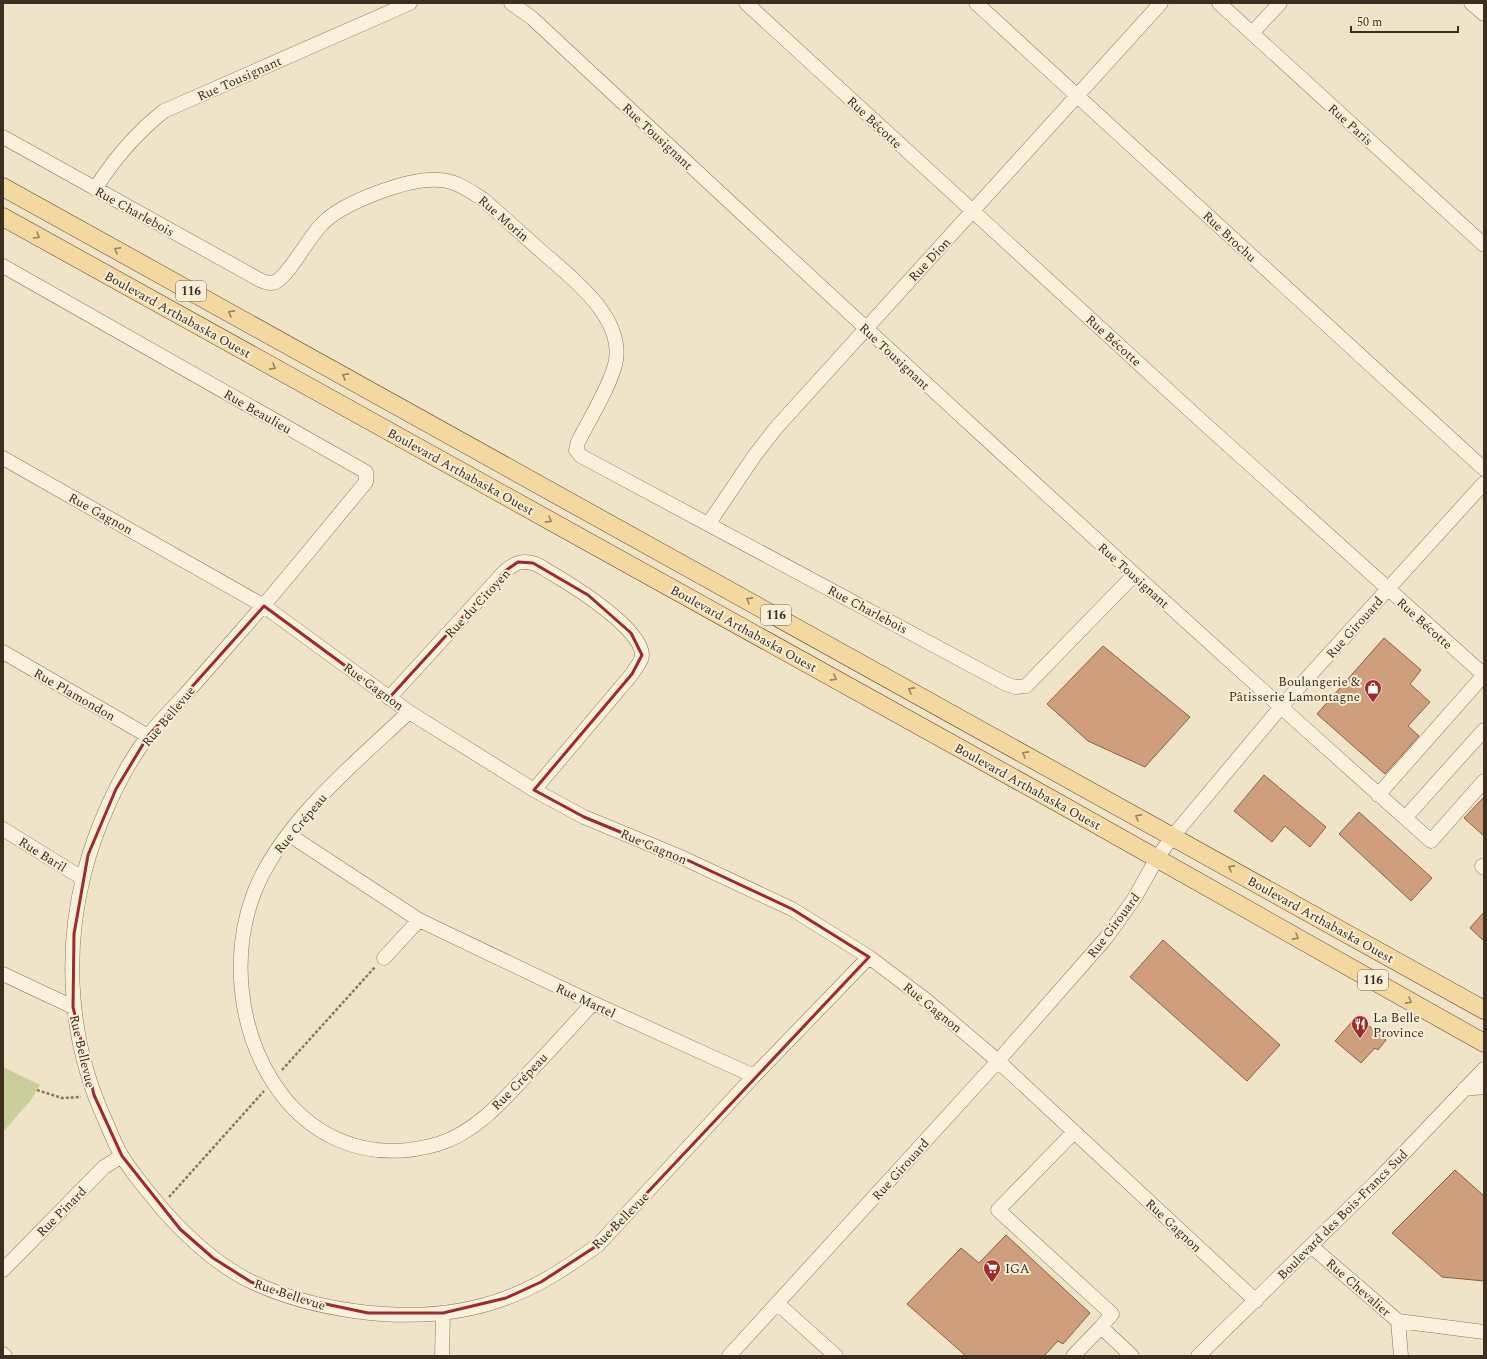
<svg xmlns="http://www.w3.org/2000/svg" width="1487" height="1359" viewBox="0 0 1487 1359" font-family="Spectral,serif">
	<rect width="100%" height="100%" fill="#f0e4c8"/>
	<path fill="#c9cf9b" d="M3 1067 40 1085 31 1100 3 1132Z"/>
	<path fill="#cf9f7d" stroke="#8d5f41" d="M1384 638 1421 670 1410 684 1430 702 1408 726 1419 736 1385 774 1317 714Z
		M1103 646 1190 717 1145 767 1088 741 1047 704Z
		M1264 775 1326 827 1310 847 1285 826 1272 842 1234 811Z
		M1484 797V836L1464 818Z
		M1359 812 1432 878 1411 901 1339 834Z
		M1484 912V941L1470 928Z
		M1163 940 1280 1045 1247 1081 1130 977Z
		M1357 1016 1386 1040 1378 1050 1375 1048 1361 1063 1335 1041Z
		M1455 1170 1484 1196V1281L1442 1277 1392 1233Z
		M1006 1235 1090 1313 1063 1344 1058 1341 1044 1356H966L907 1304 961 1248 979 1263Z"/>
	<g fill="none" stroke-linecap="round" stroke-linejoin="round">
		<g stroke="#8d765c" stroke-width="15">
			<path id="minor" d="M511 3 532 18C829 295 1127 571 1431 841L1484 781
				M746 3 1195 415 1484 675
				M976 3 1484 469
				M1219 3 1484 245
				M1471 3 1484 14
				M1252 33 1280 3
				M3 137 260 280C265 282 272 285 277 281 290 273 309 237 322 224 343 202 410 177 440 180 457 181 470 191 484 200 503 217 522 234 541 251 571 277 627 319 615 365 608 390 590 418 578 442L576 450 581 456 1006 684 1015 687 1026 686 1134 575
				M95 189C114 159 136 133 164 111L410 3
				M3 266 366 472V482C332 523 298 565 263 606 237 636 210 666 184 696 172 709 159 722 148 736 120 773 95 829 84 874 63 957 70 1045 106 1122 111 1134 116 1147 123 1158 135 1177 150 1194 164 1211 189 1239 218 1266 252 1282 284 1297 319 1306 354 1311 404 1318 458 1316 506 1298 539 1286 569 1266 598 1245L754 1076 869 957
				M3 458 264 606 409 712 534 790 584 817 683 858 792 909 869 957 926 1000 998 1061 1256 1301
				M709 523 755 455 776 428 1161 3
				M3 652 148 736
				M389 698 505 571C514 564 520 560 532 563 539 564 547 571 553 574 575 587 641 628 642 655 642 662 635 668 632 674L534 790
				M409 712C355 763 281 823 254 893 207 1016 288 1187 438 1144 478 1132 509 1094 536 1065 555 1045 574 1024 593 1003
				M1378 795 1484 675
				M1405 818 1484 730
				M3 829 82 878
				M288 834 419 920 593 1003 754 1076
				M1482 866 1484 868
				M384 958 419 920
				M3 974 73 1007
				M1464 1089 1484 1087
				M1074 1132 998 1210 1112 1314 1101 1327
				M1311 1246 1398 1321 1401 1356
				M3 1270 104 1167 122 1156
				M777 1303 836 1356
				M1398 1321 1484 1332
				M3 1354 5 1356
				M442 1356 443 1313
				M729 1356 998 1061 1106 938 1134 899 1157 858 1173 836 1280 708 1484 483
				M1073 1356 1101 1327 1132 1356
				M1198 1356 1378 1180 1484 1069"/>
		</g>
		<g stroke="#5b4430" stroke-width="19">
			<path id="major" d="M3 187 1484 1010
				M3 217 1062 805 1484 1043"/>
		</g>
		<path stroke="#8d765c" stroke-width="2.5" stroke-dasharray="3 2" stroke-linecap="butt" d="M282 1070 375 967
			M37 1090 62 1098 81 1097
			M169 1197 264 1091"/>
		<use href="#minor" stroke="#faf1dc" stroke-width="14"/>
		<use href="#major" stroke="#f3d9a0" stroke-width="18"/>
	</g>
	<defs><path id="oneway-chevron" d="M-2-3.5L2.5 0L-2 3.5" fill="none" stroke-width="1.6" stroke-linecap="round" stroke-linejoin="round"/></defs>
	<g stroke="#988460">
		<use href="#oneway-chevron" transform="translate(37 236) rotate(29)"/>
		<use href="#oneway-chevron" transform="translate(117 250) rotate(-151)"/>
		<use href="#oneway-chevron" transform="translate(231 313) rotate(-151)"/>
		<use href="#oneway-chevron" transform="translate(273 367) rotate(29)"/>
		<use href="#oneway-chevron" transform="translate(345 376) rotate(-151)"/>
		<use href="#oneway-chevron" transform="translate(549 520) rotate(29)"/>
		<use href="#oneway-chevron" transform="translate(749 600) rotate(-151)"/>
		<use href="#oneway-chevron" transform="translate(834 678) rotate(29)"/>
		<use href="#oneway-chevron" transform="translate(911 690) rotate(-151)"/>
		<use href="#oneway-chevron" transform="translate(1025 754) rotate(-151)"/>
		<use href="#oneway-chevron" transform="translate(1138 817) rotate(-151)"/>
		<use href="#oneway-chevron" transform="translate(1231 868) rotate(-151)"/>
		<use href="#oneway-chevron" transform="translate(1296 937) rotate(29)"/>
		<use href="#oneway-chevron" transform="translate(1409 1001) rotate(29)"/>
	</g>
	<path fill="none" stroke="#9e2a2b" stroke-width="3" stroke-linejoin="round" d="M518 562 533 563 588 595 631 633 642 655 632 674 534 790 584 817 683 858 792 909 869 957 598 1245 541 1282 506 1298 443 1313H368L288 1296 251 1282 213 1258 180 1229 122 1156 94 1095 73 1007 74 934 88 855 116 789 148 736 264 606 389 698 505 571Z"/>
	<defs>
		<g id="shop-pin" transform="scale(0.9)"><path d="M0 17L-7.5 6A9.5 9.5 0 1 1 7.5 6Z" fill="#9e2a2b" stroke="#f7eed8"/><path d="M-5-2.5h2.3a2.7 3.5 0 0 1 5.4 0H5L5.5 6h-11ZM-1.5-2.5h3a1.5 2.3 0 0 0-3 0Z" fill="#fff"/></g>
		<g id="restaurant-pin" transform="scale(0.9)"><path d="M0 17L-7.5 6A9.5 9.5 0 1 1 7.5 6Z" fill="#9e2a2b" stroke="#f7eed8"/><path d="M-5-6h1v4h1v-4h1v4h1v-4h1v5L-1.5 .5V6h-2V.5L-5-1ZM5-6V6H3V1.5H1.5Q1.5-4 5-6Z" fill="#fff"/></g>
		<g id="supermarket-pin" transform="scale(0.9)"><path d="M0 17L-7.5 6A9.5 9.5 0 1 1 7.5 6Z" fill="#9e2a2b" stroke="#f7eed8"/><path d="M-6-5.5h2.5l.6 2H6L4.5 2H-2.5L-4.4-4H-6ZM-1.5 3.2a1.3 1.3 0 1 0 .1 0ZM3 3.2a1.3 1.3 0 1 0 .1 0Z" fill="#fff"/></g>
	</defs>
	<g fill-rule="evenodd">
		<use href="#shop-pin" x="1373" y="688"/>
		<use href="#restaurant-pin" x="1360" y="1024"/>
		<use href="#supermarket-pin" x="992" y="1268"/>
	</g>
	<g text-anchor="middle" stroke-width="4" stroke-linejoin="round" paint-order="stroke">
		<g fill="#f7eed8" stroke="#756857" stroke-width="1">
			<rect x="176" y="281" width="30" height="20" rx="3"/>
			<rect x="761" y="605" width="30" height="20" rx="3"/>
			<rect x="1358" y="970" width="30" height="20" rx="3"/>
		</g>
		<g font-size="12" font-weight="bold" fill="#3d2e20">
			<text x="191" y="295">116</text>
			<text x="776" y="619">116</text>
			<text x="1373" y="984">116</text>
		</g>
		<g font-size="13" fill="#3d2e20" stroke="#f7eed8">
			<text transform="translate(239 78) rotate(-24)" y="5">Rue Tousignant</text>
			<text transform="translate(875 122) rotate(43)" y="5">Rue Bécotte</text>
			<text transform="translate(1351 124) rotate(42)" y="5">Rue Paris</text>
			<text transform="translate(658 136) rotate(43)" y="5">Rue Tousignant</text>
			<text transform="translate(135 211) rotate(29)" y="5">Rue Charlebois</text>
			<text transform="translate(504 218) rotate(41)" y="5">Rue Morin</text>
			<text transform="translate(1230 236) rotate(43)" y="5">Rue Brochu</text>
			<text transform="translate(929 259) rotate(-47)" y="5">Rue Dion</text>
			<text transform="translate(178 314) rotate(29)" y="5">Boulevard Arthabaska Ouest</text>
			<text transform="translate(1114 340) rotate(42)" y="5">Rue Bécotte</text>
			<text transform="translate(895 356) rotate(43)" y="5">Rue Tousignant</text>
			<text transform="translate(258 411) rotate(30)" y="5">Rue Beaulieu</text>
			<text transform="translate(461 471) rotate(29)" y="5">Boulevard Arthabaska Ouest</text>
			<text transform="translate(101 513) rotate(29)" y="5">Rue Gagnon</text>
			<text transform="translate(1134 575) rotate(42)" y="5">Rue Tousignant</text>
			<text transform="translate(477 603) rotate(-47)" y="5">Rue du Citoyen</text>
			<text transform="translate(868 609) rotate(28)" y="5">Rue Charlebois</text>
			<text transform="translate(1425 623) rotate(42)" y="5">Rue Bécotte</text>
			<text transform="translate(1354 627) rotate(-48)" y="5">Rue Girouard</text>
			<text transform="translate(744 628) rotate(29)" y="5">Boulevard Arthabaska Ouest</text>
			<text transform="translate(374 686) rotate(36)" y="5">Rue Gagnon</text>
			<text transform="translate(75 694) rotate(30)" y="5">Rue Plamondon</text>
			<text transform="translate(168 716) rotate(-50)" y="5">Rue Bellevue</text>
			<text transform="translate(1028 786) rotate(29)" y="5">Boulevard Arthabaska Ouest</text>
			<text transform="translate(300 823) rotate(-50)" y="5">Rue Crépeau</text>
			<text transform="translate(654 846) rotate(23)" y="5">Rue Gagnon</text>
			<text transform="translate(43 854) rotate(32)" y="5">Rue Baril</text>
			<text transform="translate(1321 919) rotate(29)" y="5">Boulevard Arthabaska Ouest</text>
			<text transform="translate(1113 925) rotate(-53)" y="5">Rue Girouard</text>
			<text transform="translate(586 1000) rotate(25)" y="5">Rue Martel</text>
			<text transform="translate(933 1007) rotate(39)" y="5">Rue Gagnon</text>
			<text transform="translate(83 1051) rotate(77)" y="5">Rue Bellevue</text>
			<text transform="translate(519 1081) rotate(-46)" y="5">Rue Crépeau</text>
			<text transform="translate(900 1169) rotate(-48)" y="5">Rue Girouard</text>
			<text transform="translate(61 1211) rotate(-45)" y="5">Rue Pinard</text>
			<text transform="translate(1342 1214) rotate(-45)" y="5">Boulevard des Bois-Francs Sud</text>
			<text transform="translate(620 1220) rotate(-45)" y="5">Rue Bellevue</text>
			<text transform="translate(1174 1225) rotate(43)" y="5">Rue Gagnon</text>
			<text transform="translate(1359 1287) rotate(41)" y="5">Rue Chevalier</text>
			<text transform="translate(290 1294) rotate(18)" y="5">Rue Bellevue</text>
		</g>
		<g font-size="13" fill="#3d2e20" stroke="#f7eed8" text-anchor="start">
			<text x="1360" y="686" text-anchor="end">Boulangerie &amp;<tspan x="1360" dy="15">Pâtisserie Lamontagne</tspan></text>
			<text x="1373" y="1022">La Belle<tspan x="1373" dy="15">Province</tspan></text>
			<text x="1005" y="1273">IGA</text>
		</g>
	</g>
	<rect width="1487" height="1359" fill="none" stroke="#3d2e20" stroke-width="8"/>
	<path d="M1351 26v6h107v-6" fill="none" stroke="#3d2e20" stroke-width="2"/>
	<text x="1357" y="26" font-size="12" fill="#3d2e20" stroke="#f7eed8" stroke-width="3" paint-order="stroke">50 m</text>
</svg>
